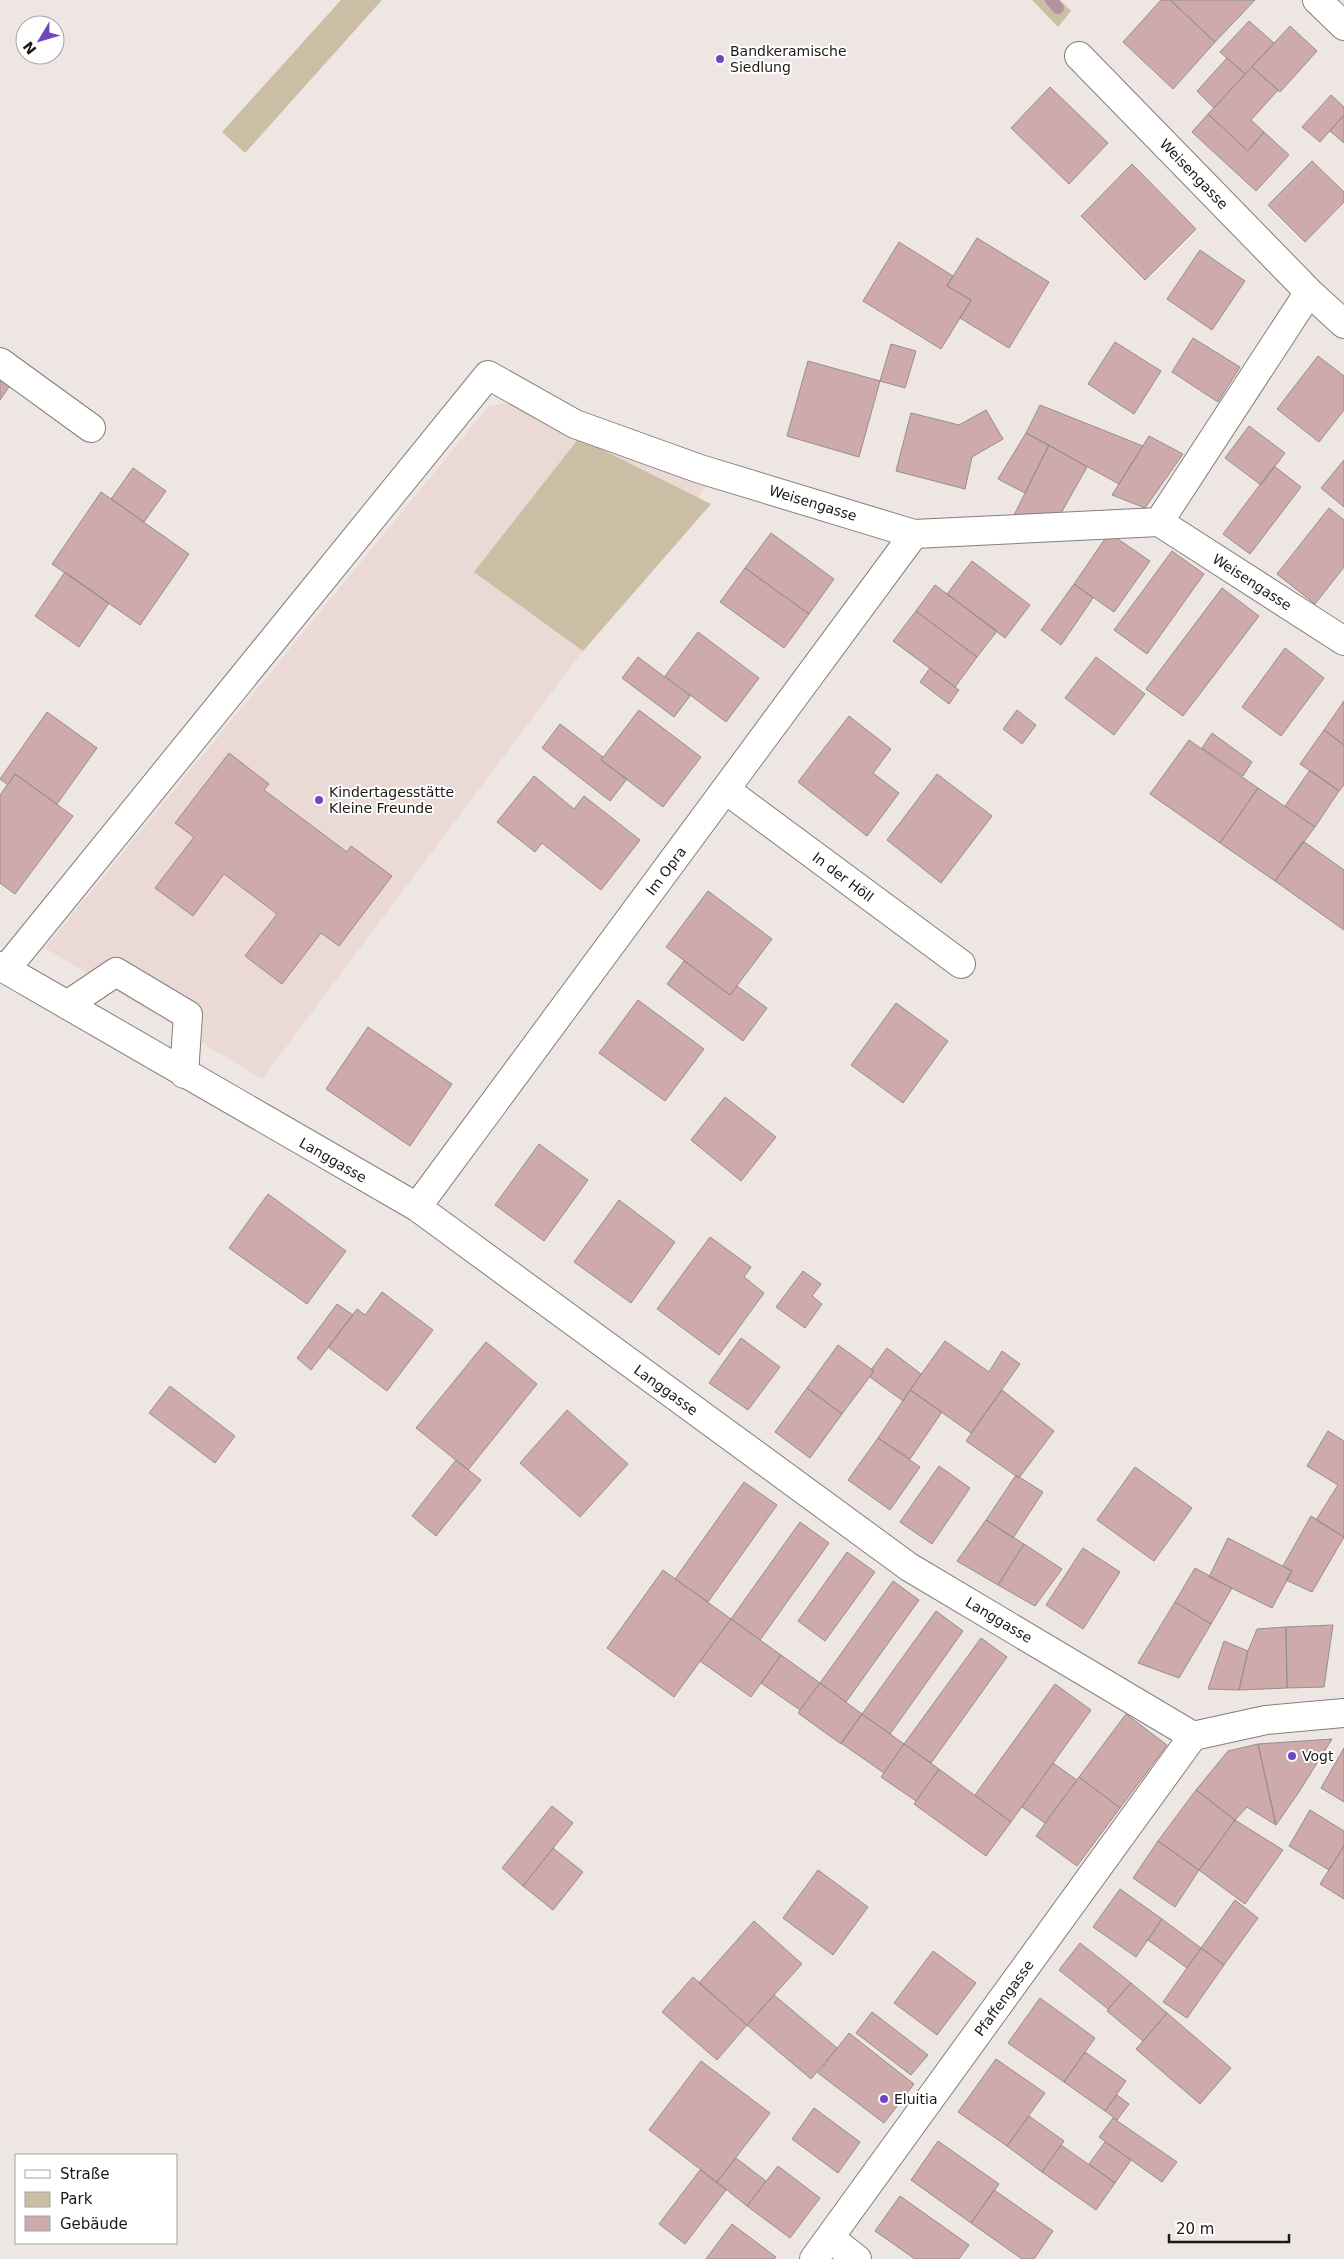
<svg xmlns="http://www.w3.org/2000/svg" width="1344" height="2259" viewBox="0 0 1344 2259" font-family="'DejaVu Sans',sans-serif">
	<rect width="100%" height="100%" fill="#eee6e3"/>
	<path fill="#ead9d4" d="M525 399 708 484 262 1079 45 948 488 407Z"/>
	<path fill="#ccbea4" d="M341 0H382L245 153 222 132Z
		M1032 0H1060L1071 11 1058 27Z
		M579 438 711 504 583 651 474 572Z"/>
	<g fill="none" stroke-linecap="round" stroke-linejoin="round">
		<path stroke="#b4939e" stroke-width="12" d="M1051 0 1058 8"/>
	</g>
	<path fill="#cfaaaa" stroke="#968e8e" d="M1161 0H1170L1215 42 1173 89 1123 42Z
		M1170 0H1255L1215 42Z
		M1249 21 1274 43 1245 74 1220 52Z
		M1290 26 1317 51 1280 92 1252 67Z
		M1227 58 1245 74 1214 108 1197 91Z
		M1252 67 1278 90 1251 120 1264 132 1248 151 1208 114Z
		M1050 87 1108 143 1069 184 1011 128Z
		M1331 95 1344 107V115L1320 142 1302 127Z
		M1208 114 1248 151 1264 132 1289 155 1256 191 1192 132Z
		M1344 115V143L1330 131Z
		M1312 161 1344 192V202L1305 242 1268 205Z
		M1132 164 1196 229 1145 280 1081 216Z
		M977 238 1049 282 1009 348 960 318 971 300 947 286Z
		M899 242 953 276 947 286 971 300 941 349 863 301Z
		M1200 250 1245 281 1212 330 1167 299Z
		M1193 338 1240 367 1218 402 1172 372Z
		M1115 342 1161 371 1134 414 1088 384Z
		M891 344 916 351 905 388 880 381Z
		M1318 356 1344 376V410L1319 442 1277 409Z
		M808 361 880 381 859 457 787 436Z
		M0 372 13 381 0 400Z
		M1040 405 1143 446 1119 484 1026 433Z
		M986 410 1003 439 972 457 965 489 896 471 911 413 959 425Z
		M1249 426 1285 453 1261 485 1225 458Z
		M1026 433 1049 445 1025 493 998 479Z
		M1149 436 1183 454 1145 508 1112 495Z
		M1049 445 1087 467 1060 515H1014Z
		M1344 460V507L1321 488Z
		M1274 466 1301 487 1250 554 1223 534Z
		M133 468 166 491 144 522 111 499Z
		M101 492 189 554 140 625 52 564Z
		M1329 508 1344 520V567L1315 604 1277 574Z
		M771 533 834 579 809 614 745 568Z
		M1109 533 1150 561 1114 612 1074 584Z
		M1172 551 1204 574 1147 654 1114 630Z
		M972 561 1030 605 1005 638 947 594Z
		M745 568 809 614 784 648 720 602Z
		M65 572 109 603 79 647 35 616Z
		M1074 584 1093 598 1061 645 1041 630Z
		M935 585 997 631 977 657 916 611Z
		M1222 588 1259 616 1183 716 1146 689Z
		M916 611 977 657 955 687 893 641Z
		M698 632 759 678 726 722 665 676Z
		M1285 648 1324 678 1281 736 1242 707Z
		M638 657 690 696 674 717 622 678Z
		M1096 657 1145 694 1114 735 1065 698Z
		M930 668 959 690 949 704 920 682Z
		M1344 701V745L1324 730Z
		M639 710 701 757 663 807 601 760Z
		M1017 710 1036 725 1022 744 1003 729Z
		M47 712 97 748 57 804 15 774 8 785 0 779Z
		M849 716 891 749 873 773 899 793 867 836 798 782Z
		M560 724 603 757 601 760 627 779 610 801 542 748Z
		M1324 730 1344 745V785L1339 791 1300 764Z
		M1212 733 1252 762 1243 776 1202 748Z
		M1189 740 1258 788 1220 843 1150 794Z
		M229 753 269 784 264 790 347 852 351 846 392 876 339 946 321 933 282 984 245 956 277 914 224 874 193 916 155 888 194 837 175 823Z
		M1310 770 1339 791 1315 827 1285 806Z
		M15 774 73 816 15 894 0 883V795Z
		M937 774 992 816 941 883 887 840Z
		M534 776 574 809 584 796 640 840 601 890 542 843 535 852 497 822Z
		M1258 788 1315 827 1275 881 1220 843Z
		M1303 841 1344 870V930L1275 881Z
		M708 891 772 939 730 995 666 947Z
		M684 961 730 995 737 986 767 1008 743 1041 667 984Z
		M638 1000 704 1049 665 1101 599 1053Z
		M896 1003 948 1041 903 1103 851 1065Z
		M368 1027 452 1084 410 1146 326 1089Z
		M725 1097 776 1137 741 1181 691 1140Z
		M539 1144 588 1180 544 1241 495 1205Z
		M268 1194 346 1251 307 1304 229 1248Z
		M619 1200 675 1242 631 1303 574 1262Z
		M710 1237 751 1267 744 1277 764 1293 719 1355 657 1309Z
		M803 1271 821 1284 812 1296 822 1304 805 1328 776 1307Z
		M382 1292 433 1330 387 1391 328 1347 357 1309 365 1315Z
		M337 1304 353 1315 311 1370 297 1358Z
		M741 1338 780 1367 748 1410 709 1383Z
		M945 1341 989 1372 1002 1351 1020 1364 971 1433 910 1390Z
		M486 1342 537 1384 468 1470 416 1428Z
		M838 1345 874 1371 842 1414 807 1388Z
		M887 1348 921 1374 903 1401 870 1377 874 1371 871 1370Z
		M170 1386 235 1436 215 1463 149 1413Z
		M807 1388 842 1414 810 1458 775 1432Z
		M910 1390 942 1412 910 1459 878 1438Z
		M1002 1390 1054 1431 1019 1478 966 1441Z
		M567 1410 628 1464 580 1517 520 1463Z
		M1328 1431 1344 1441V1537L1316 1520 1338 1485 1307 1466Z
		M878 1438 920 1467 890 1510 848 1480Z
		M456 1460 481 1480 436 1536 412 1516Z
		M939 1466 970 1488 932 1544 900 1522Z
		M1135 1467 1192 1508 1154 1561 1097 1520Z
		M1016 1475 1043 1492 1013 1538 986 1520Z
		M744 1482 777 1505 708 1602 675 1579Z
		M1311 1516 1344 1537 1312 1592 1286 1580 1292 1571 1283 1566Z
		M986 1520 1024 1544 998 1585 957 1561Z
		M800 1522 829 1543 760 1640 731 1619Z
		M1228 1538 1292 1571 1272 1608 1209 1577Z
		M1024 1544 1062 1569 1035 1606 998 1585Z
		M1083 1548 1120 1572 1083 1629 1046 1605Z
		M847 1552 875 1572 825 1641 798 1621Z
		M1195 1568 1232 1588 1211 1624 1175 1602Z
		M663 1570 731 1619 674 1697 607 1648Z
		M893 1581 919 1600 846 1702 820 1683Z
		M1175 1602 1211 1624 1179 1678 1138 1663Z
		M936 1611 963 1631 890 1734 862 1714Z
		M731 1619 781 1655 751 1697 700 1661Z
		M1333 1625 1324 1687 1287 1688 1286 1627Z
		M1286 1627 1287 1688 1239 1690 1248 1651 1257 1629Z
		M981 1638 1007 1657 931 1763 904 1744Z
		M1224 1641 1248 1651 1239 1690 1208 1689Z
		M781 1655 820 1683 800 1710 761 1683Z
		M820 1683 862 1714 841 1744 798 1713Z
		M1055 1684 1091 1710 1011 1822 975 1795Z
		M862 1714 904 1744 884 1773 841 1743Z
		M1126 1714 1167 1745 1120 1808 1079 1777Z
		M1332 1739 1299 1792 1276 1825 1258 1744Z
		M904 1744 939 1769 916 1801 881 1777Z
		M1258 1744 1276 1825 1247 1807 1235 1820 1196 1790 1228 1751Z
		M1344 1748V1802L1321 1788Z
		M1053 1763 1077 1780 1045 1823 1022 1807Z
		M939 1769 1011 1822 986 1856 914 1804Z
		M1079 1777 1120 1808 1077 1866 1036 1836Z
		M1196 1790 1235 1820 1199 1870 1158 1841Z
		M552 1806 573 1823 523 1886 502 1868Z
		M1310 1810 1344 1831V1846L1329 1870 1289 1846Z
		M1235 1820 1283 1850 1245 1904 1199 1870Z
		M1158 1841 1199 1870 1175 1907 1133 1878Z
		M1344 1846V1899L1320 1884Z
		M553 1848 583 1872 553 1910 523 1886Z
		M818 1870 868 1907 833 1955 783 1918Z
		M1120 1889 1162 1919 1136 1957 1093 1927Z
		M1235 1900 1258 1918 1224 1965 1201 1948Z
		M1162 1919 1201 1948 1187 1968 1148 1940Z
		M754 1921 802 1964 747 2025 699 1983Z
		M1080 1943 1131 1983 1108 2009 1059 1970Z
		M1201 1948 1224 1965 1187 2018 1163 2002Z
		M933 1951 976 1983 937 2035 894 2003Z
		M693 1977 747 2025 717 2060 662 2012Z
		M1131 1983 1167 2013 1143 2041 1107 2011Z
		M774 1995 837 2048 811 2079 747 2025Z
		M1040 1998 1095 2038 1064 2082 1008 2043Z
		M872 2012 928 2055 911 2075 856 2033Z
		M1167 2013 1231 2068 1200 2104 1136 2049Z
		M849 2033 914 2084 884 2123 818 2073Z
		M1085 2052 1126 2081 1105 2111 1064 2082Z
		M996 2059 1045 2093 1007 2146 958 2112Z
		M701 2061 770 2113 717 2182 649 2130Z
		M1117 2095 1129 2104 1117 2120 1105 2111Z
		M814 2108 860 2142 838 2173 792 2139Z
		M1029 2116 1064 2141 1042 2172 1007 2146Z
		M1113 2118 1177 2162 1162 2182 1099 2137Z
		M938 2141 999 2184 971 2223 911 2180Z
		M1105 2142 1131 2160 1115 2183 1089 2164Z
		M1061 2145 1115 2183 1096 2210 1042 2172Z
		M736 2158 766 2181 747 2206 717 2182Z
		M778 2166 820 2198 790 2238 747 2206Z
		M700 2170 726 2190 685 2244 659 2224Z
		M994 2190 1053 2231 1034 2259H1022L971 2223Z
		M900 2196 969 2245 959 2259H915L875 2231Z
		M732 2224 776 2257 774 2259H706Z"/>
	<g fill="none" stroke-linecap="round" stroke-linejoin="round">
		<g stroke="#857e7c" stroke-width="30">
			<path id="minor" d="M1317 0 1344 26
				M1079 56 1309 292 1159 522
				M1309 292 1344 324
				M0 362 91 428
				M726 790 961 964
				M0 966 417 1207 909 1567 1193 1736 1266 1720 1344 1713
				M6 969 488 375 575 424 700 469 914 534 1159 522 1344 641
				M67 1005 116 972 188 1015 184 1074
				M417 1207 914 534
				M830 2238 857 2259
				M814 2259 1193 1736"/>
		</g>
		<use href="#minor" stroke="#fff" stroke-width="28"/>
	</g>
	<g fill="#6c47c0" stroke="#fff" stroke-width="2">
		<circle cx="720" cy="59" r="5"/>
		<circle cx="319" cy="800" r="5"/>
		<circle cx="1292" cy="1756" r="5"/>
		<circle cx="884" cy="2099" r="5"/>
	</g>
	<g text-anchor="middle" stroke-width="4" stroke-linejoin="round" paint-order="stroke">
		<g font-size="14" fill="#1b1817" stroke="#fff" text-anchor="start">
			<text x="730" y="56">Bandkeramische<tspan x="730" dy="16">Siedlung</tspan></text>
			<text x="329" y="797">Kindertagesstätte<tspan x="329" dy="16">Kleine Freunde</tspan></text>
			<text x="1302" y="1761">Vogt</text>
			<text x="894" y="2104">Eluitia</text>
		</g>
		<g font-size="14" fill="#1b1817" stroke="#fff">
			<text transform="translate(1194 174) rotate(46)" y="5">Weisengasse</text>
			<text transform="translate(813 503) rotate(17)" y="5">Weisengasse</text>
			<text transform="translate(1252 582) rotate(33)" y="5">Weisengasse</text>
			<text transform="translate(666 871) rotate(-53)" y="5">Im Opra</text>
			<text transform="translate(843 877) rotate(37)" y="5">In der Höll</text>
			<text transform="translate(333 1160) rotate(30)" y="5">Langgasse</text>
			<text transform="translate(666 1390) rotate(36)" y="5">Langgasse</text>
			<text transform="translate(999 1620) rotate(31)" y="5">Langgasse</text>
			<text transform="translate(1004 1998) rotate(-54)" y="5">Pfaffengasse</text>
		</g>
	</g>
	<rect x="15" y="2154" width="162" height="90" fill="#ffffff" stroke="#a4a3a2"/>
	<rect x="25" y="2170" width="25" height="8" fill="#ffffff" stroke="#a4a3a2"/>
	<text x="60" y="2179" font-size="15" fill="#1b1817">Straße</text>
	<rect x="25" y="2192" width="25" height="15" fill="#ccbea4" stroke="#a4a3a2"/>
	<text x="60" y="2204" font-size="15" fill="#1b1817">Park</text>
	<rect x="25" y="2216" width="25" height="15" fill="#cfaaaa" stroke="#a4a3a2"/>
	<text x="60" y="2229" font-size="15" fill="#1b1817">Gebäude</text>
	<g transform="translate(40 40) rotate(232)"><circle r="24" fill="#ffffff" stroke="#a4a3a2"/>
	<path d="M0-4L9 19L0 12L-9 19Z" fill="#6c47c0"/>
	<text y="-8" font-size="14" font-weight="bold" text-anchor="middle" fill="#1b1817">N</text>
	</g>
	<path d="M1169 2234v8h120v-8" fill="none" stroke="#1b1817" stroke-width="2.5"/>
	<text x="1176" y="2234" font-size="15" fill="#1b1817" stroke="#ffffff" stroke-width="4" paint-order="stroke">20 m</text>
</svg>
